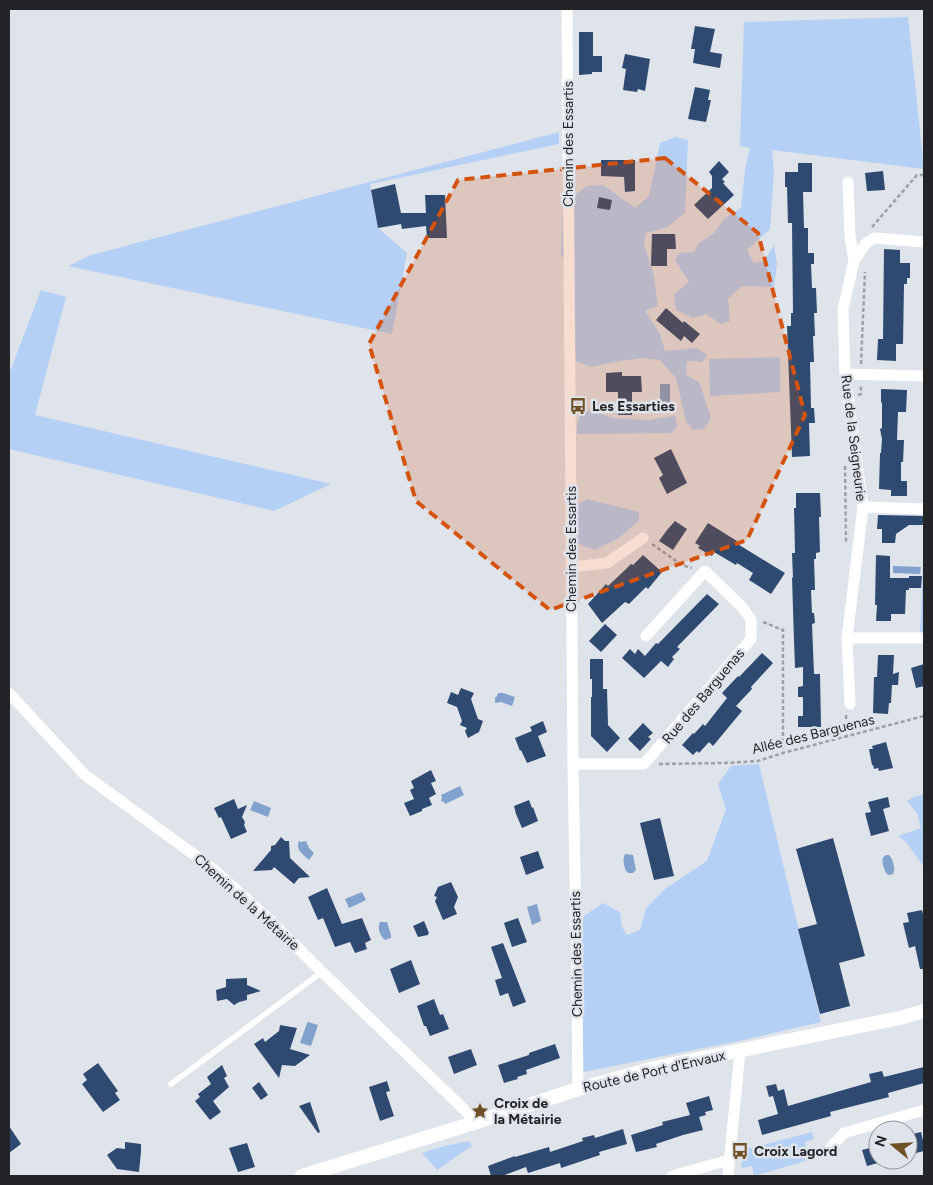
<svg xmlns="http://www.w3.org/2000/svg" width="933" height="1185" viewBox="0 0 933 1185" font-family="Figtree,sans-serif">
	<rect width="100%" height="100%" fill="#dfe3ea"/>
	<path fill="#b5d0f5" d="M908 17 924 169 772 150 774 171 770 229 747 250 754 263 764 261 774 245 777 263 774 287 742 286 728 299 730 321 721 324 706 314 693 318 676 310 674 294 689 282 675 260 680 253 694 252 699 243 714 233 725 218 741 208 745 169 750 148 740 146 744 22Z
		M559 132V144L370 184 378 228 407 253 392 334 68 266 91 255Z
		M675 137 688 140 685 213 679 217 668 227 646 233 644 244 654 276 658 306 645 311 660 334 665 351 696 348 708 355 702 362 687 361 686 375 699 382 711 418 704 429 693 430 686 421 676 378 660 360 642 358 619 361 591 367 576 361 569 272 561 254 563 208 575 195 587 186 603 185 635 208 649 196 660 143Z
		M41 290 66 297 35 415 331 484 274 511 9 449V374Z
		M780 357V392L710 396 709 359Z
		M590 410 613 418 648 420 675 416 677 427 671 433 577 434V423L581 413Z
		M587 499 639 512V521L617 539 595 550 571 541 575 506Z
		M924 543V635H920Z
		M759 764 821 1022 739 1041 578 1073 576 931 584 916 603 903 620 912 622 927 627 935 640 930 646 908 665 889 707 861 726 809 718 784 731 766Z
		M924 795V867L906 842 898 836 921 828 917 813 907 801 916 796Z
		M812 1132 814 1139 805 1142 808 1160 754 1176 752 1166 741 1168 744 1150Z
		M469 1141 472 1146 460 1154 437 1170 422 1153 444 1146Z"/>
	<path fill="#82a2cd" d="M660 384H670V404H660Z
		M893 566 921 567 920 574 893 573Z
		M498 693H503L515 697 512 706 501 702 495 703V698L497 696Z
		M460 786 464 795 445 804 444 802 441 801 442 797 441 795Z
		M254 801 271 808 268 817 250 810Z
		M299 841 301 842 306 841 309 848 314 853 309 860C303 855 295 849 299 841Z
		M625 854 633 855 636 870 633 873H628C624 869 622 860 625 854Z
		M886 855H889C893 859 896 869 893 874 892 874 891 875 889 875 885 875 881 861 883 858 884 856 885 856 886 855Z
		M362 892 366 900 349 908 345 899Z
		M537 904 541 921 532 925 527 907Z
		M380 922H387L391 935V938L385 940C380 936 377 928 380 922Z
		M308 1022 318 1025 311 1046 300 1043 307 1023Z"/>
	<path fill="#2e4a71" d="M695 26 715 29 710 52 722 54 720 68 693 63 695 49H691Z
		M579 32H593V56H602V72H592V74L579 75Z
		M625 54 650 59 645 91 638 89 637 92 623 90 626 69 622 68Z
		M695 87 710 90 708 100H711L706 122 688 119Z
		M601 160H635V191L625 192 624 177 601 176Z
		M719 161 729 172 722 179 725 182 723 183 734 195 708 219 694 205 712 188V176L709 172Z
		M798 163H812V192H803L804 228H808V253H814V264H811L812 288H816L817 313H814L815 336H813L814 362H810L811 408H814L815 423H809L810 456 792 457 787 326H791V313H793L792 223H788L787 187H785V172H798Z
		M883 171 885 190 867 191 865 173Z
		M395 184 401 213H426L425 195H445L447 238H427L426 226 402 229 401 224 378 228 371 190Z
		M599 197 612 200 610 210 597 208Z
		M652 234H675L676 249H667V266H651Z
		M884 249 900 250V263H910V278H907V284H904L903 344H896V361L877 360 878 339H883Z
		M666 308 683 323 684 321 700 334 692 343 684 336 681 341 656 320Z
		M622 372V376H641L642 392H632V415H618V392H606V373Z
		M881 389 907 390 906 412H898L897 440H904L903 462H901V481H907V496H891V490L879 489 880 453H881L882 439 880 429 882 428V403L881 402Z
		M671 449 687 483 667 494 659 478 663 475 654 458Z
		M796 493H820L821 517H819L820 552 816 553V559H814L815 590H811L812 613H814L815 623 812 624 814 674H820L821 727H798V716H803V697H798V687L803 686V667L795 668 794 641 792 577 793 578 792 553H795L794 508H796Z
		M878 515 924 516V525H909L896 534 895 543H882V529H877Z
		M675 521 687 529 673 550 659 541 667 530Z
		M708 523 737 541 736 543 785 573 771 594 749 580 753 573 737 563 736 565 714 552 712 556 698 548 700 546 695 543Z
		M643 555 662 572 648 589 646 587 629 604 625 602 602 623 588 604 606 584 608 586 625 570 631 564 633 565Z
		M876 555 890 556V578H909V576H922L921 588H909V590H906L905 614H891V621H876L877 605H875Z
		M707 594 719 604 677 647 680 649 672 657 674 659 668 667 661 661 644 678 622 658 630 649 635 654 638 649 645 656 656 643 658 644Z
		M605 624 617 635 601 652 589 641Z
		M762 653 773 663 751 687 752 689 736 706 742 711 713 746 709 742 699 753 697 751 693 755 682 745 693 733 694 734 703 724 705 726 727 698 722 693 738 676 739 677Z
		M878 655H894L893 674 899 672 898 685H892L891 703H889L888 714 873 713 874 677H877Z
		M590 659H603V689H607L608 725 620 738 607 752 591 736V697H592V679H590Z
		M924 664V686L916 688 911 668Z
		M461 688 474 693 471 699 478 719 483 721 479 732 468 738 465 731 467 728 460 725 462 721 457 707 447 703 451 692 458 695Z
		M543 721 547 732 538 736 546 756 527 763 521 750 520 751 515 738 532 731 530 727Z
		M643 723 653 733 648 737 651 739 640 751 628 739Z
		M886 742 893 768 879 771 878 768 874 769 873 765H872L869 749H873L872 746Z
		M431 770 436 781 431 783 436 794 429 798 432 805 422 809V811L410 816 404 803 414 799 410 790 414 788 411 781Z
		M888 797 890 807 883 809 889 831 871 836 865 813 871 812 868 802Z
		M234 799 238 809 247 805 242 817 245 822 244 825 247 832 231 839 221 817 219 818 214 808Z
		M529 800 532 808 533 807 538 821 522 828 516 814 514 806Z
		M660 818 674 876 654 880 640 823Z
		M281 837 285 841H289L290 858 310 877 299 878 294 884 274 867 272 870 253 871 271 850V846L275 845Z
		M833 838 865 956 839 963 850 1006 820 1014 798 929 817 924 796 849Z
		M538 851 544 868 526 875 520 857Z
		M451 882 458 897 454 907 457 914 443 920 435 901 437 897 434 896 438 887Z
		M327 888 342 924 362 918 371 940 365 943 367 949 355 953 350 942 335 947 323 918 318 920 308 897Z
		M922 910 924 918V969H920L915 946 909 948 903 923 909 922 907 913Z
		M518 918 527 942 512 947 504 923Z
		M424 921 429 933 428 934V935L418 937 413 926Z
		M503 943 526 1002 513 1007 508 993 500 996 495 980 502 978 491 947Z
		M411 960 420 984 399 993 390 969Z
		M247 978V985L261 991 247 995V1000L239 1002 234 1005 227 999 217 1001 216 990 226 987V979Z
		M434 999 440 1015 443 1014 449 1029 430 1036 426 1026H424L417 1006Z
		M280 1025 297 1028 290 1049 310 1055 295 1066 282 1065 279 1078 254 1044 263 1038 265 1042 279 1031Z
		M555 1044 560 1058 526 1070 527 1074 517 1077 518 1079 504 1083 498 1065 529 1055V1053Z
		M471 1049 477 1065 454 1074 448 1057Z
		M98 1063 118 1091 115 1093 120 1100 103 1112 82 1084 87 1080 83 1074Z
		M222 1065 227 1076 224 1078 229 1087 213 1101 221 1112 210 1120 195 1101 200 1097 198 1094 211 1084 207 1077Z
		M924 1067V1083L888 1093 889 1097 830 1112 831 1116 762 1135 758 1120 778 1114 773 1096 769 1097 766 1086 776 1084 778 1091 784 1089 788 1106 871 1082 869 1074 882 1071 884 1077Z
		M387 1081 390 1091 386 1092 394 1116 380 1121 369 1087Z
		M259 1082 268 1095 261 1100 252 1088Z
		M709 1096 713 1110 705 1112 706 1115 699 1117 703 1130 683 1135 656 1144 657 1147 636 1152 631 1135 663 1125 662 1122 690 1115 686 1103Z
		M310 1102 320 1132 318 1133 299 1106Z
		M9 1126 21 1144 9 1153Z
		M623 1129 627 1144 599 1152 600 1155 561 1168 560 1163 528 1173 526 1167 502 1176H491L488 1166 515 1156V1157L549 1147 550 1152 583 1141 582 1138 594 1135 595 1138Z
		M921 1132 924 1145V1151L908 1155V1135Z
		M125 1142 141 1144V1152L139 1172 117 1169 107 1155 117 1148 125 1149Z
		M247 1143 255 1167 238 1172 229 1148Z
		M878 1146V1163L867 1166 862 1150Z"/>
	<g fill="none" stroke-linecap="round" stroke-linejoin="round">
		<path stroke="#9da0a5" stroke-width="2.5" stroke-dasharray="4 2.5" stroke-linecap="butt" d="M872 227 917 175H924
			M861 364 865 272
			M858 395 861 394V385
			M845 466 846 543
			M652 544 682 565 692 568
			M763 622 783 630V752
			M846 715 847 736
			M659 764 725 763 758 761 783 753 924 716"/>
		<path stroke="#fff" stroke-width="5.5" d="M171 1084 322 972"/>
		<path stroke="#fff" stroke-width="11" d="M567 9 573 764 577 995 578 1089
			M848 182 850 237 854 261
			M845 374 924 376
			M863 507 924 509
			M572 567 607 563 643 538
			M847 638H924
			M9 693 85 775 211 867 270 920 322 972 477 1122
			M850 704 847 638 863 507 845 374 843 309 854 261 866 243 875 238 924 242
			M573 764H644L751 639V620L743 608 705 571 646 636
			M830 1148 844 1133 924 1110
			M672 1176 729 1160
			M728 1176 740 1051"/>
		<path stroke="#fff" stroke-width="14" d="M302 1176 477 1122 578 1089 658 1067 900 1018 924 1011"/>
	</g>
	<path fill="#d4540f" fill-opacity="0.2" stroke="#d4540f" stroke-width="4" stroke-dasharray="10 6" stroke-linejoin="round" d="M665 158 758 233 805 415 747 540 550 610 416 501 369 344 458 180Z"/>
	<defs>
		<g id="bus-bare" transform="scale(1.35)"><path d="M-5-6H5V4H4V6H2V4H-2V6H-4V4H-5ZM-3.5-4V0h7V-4ZM-3.5 1.2v1.5H-2V1.2ZM2 1.2v1.5H3.5V1.2Z" fill="#6f4f25" stroke="#dfe3ea" stroke-width="2.5" paint-order="stroke"/></g>
		<g id="sight-bare" transform="scale(1.35)"><path d="M0-6L1.8-2.2L6-1.7L2.9 1.2L3.7 5.4L0 3.3L-3.7 5.4L-2.9 1.2L-6-1.7L-1.8-2.2Z" fill="#6f4f25" stroke="#dfe3ea" stroke-width="2.5" paint-order="stroke"/></g>
	</defs>
	<g fill-rule="evenodd">
		<use href="#bus-bare" x="578" y="406"/>
		<use href="#sight-bare" x="480" y="1111"/>
		<use href="#bus-bare" x="740" y="1151"/>
	</g>
	<g text-anchor="middle" stroke-width="5" stroke-linejoin="round" paint-order="stroke">
		<g font-size="14" fill="#232427" stroke="#dfe3ea">
			<text transform="translate(568 144) rotate(-90)" y="5">Chemin des Essartis</text>
			<text transform="translate(854 438) rotate(83)" y="5">Rue de la Seigneurie</text>
			<text transform="translate(571 549) rotate(-90)" y="5">Chemin des Essartis</text>
			<text transform="translate(703 696) rotate(-50)" y="5">Rue des Barguenas</text>
			<text transform="translate(813 734) rotate(-14)" y="5">Allée des Barguenas</text>
			<text transform="translate(247 902) rotate(42)" y="5">Chemin de la Métairie</text>
			<text transform="translate(576 954) rotate(-91)" y="5">Chemin des Essartis</text>
			<text transform="translate(654 1071) rotate(-13)" y="5">Route de Port d'Envaux</text>
		</g>
		<g font-size="14" font-weight="bold" fill="#232427" stroke="#dfe3ea" text-anchor="start">
			<text x="592" y="411">Les Essarties</text>
			<text x="494" y="1108">Croix de<tspan x="494" dy="16">la Métairie</tspan></text>
			<text x="754" y="1156">Croix Lagord</text>
		</g>
	</g>
	<rect width="933" height="1185" fill="none" stroke="#232427" stroke-width="20"/>
	<g transform="translate(893 1145) rotate(288)"><circle r="24" fill="#dfe3ea" stroke="#94979c"/>
	<path d="M0-4L9 19L0 12L-9 19Z" fill="#6f4f25"/>
	<text y="-8" font-size="14" font-weight="bold" text-anchor="middle" fill="#232427">N</text>
	</g>
</svg>
